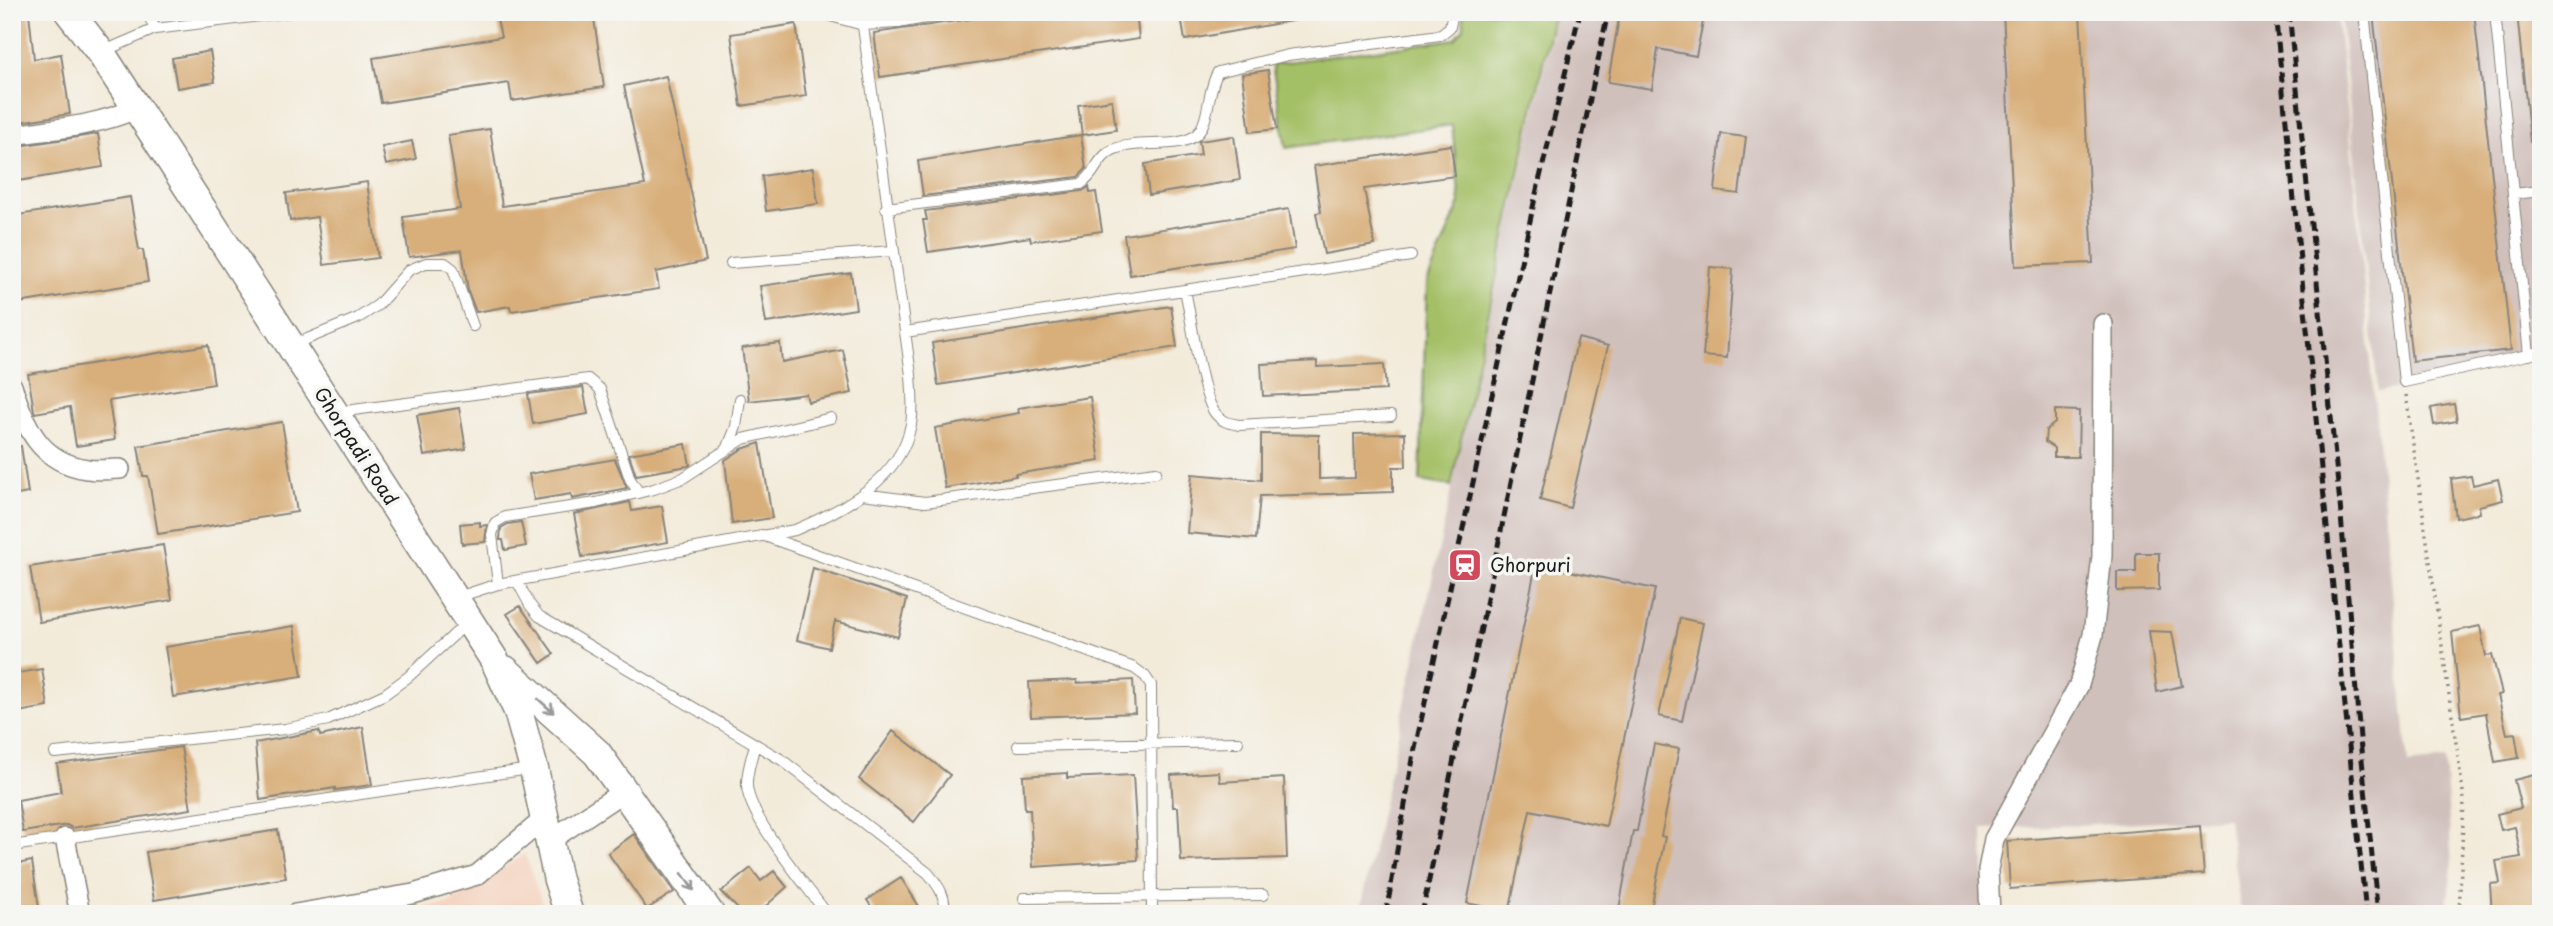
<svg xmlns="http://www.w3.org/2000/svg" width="2553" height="926" viewBox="0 0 2553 926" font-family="'Playpen Sans',sans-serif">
	<rect width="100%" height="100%" fill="#f6f6f2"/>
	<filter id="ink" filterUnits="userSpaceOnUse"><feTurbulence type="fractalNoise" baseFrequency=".0143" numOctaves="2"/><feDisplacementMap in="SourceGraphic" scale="14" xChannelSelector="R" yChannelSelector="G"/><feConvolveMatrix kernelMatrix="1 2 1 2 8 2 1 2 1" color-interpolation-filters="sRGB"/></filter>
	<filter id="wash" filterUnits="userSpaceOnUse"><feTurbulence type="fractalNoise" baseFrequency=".00686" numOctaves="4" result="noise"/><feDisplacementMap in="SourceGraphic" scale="28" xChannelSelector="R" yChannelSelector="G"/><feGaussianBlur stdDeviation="1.57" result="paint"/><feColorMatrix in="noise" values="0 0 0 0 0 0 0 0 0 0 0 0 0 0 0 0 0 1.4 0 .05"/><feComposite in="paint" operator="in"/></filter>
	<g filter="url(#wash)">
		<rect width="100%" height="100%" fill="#f3ebda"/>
		<path fill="#f4d3c0" d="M525 854 546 914H370L450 903Z"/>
		<path fill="#d0c0bc" d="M1556 12H2336L2349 124 2408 764 2445 760 2452 866 2446 914H2241L2228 818 1983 829 1985 914H1359Z
			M2340 12H2541V357L2378 392Z"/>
		<path fill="#a4c066" stroke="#606e41" stroke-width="2" d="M1463 12H1554L1451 486 1420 481 1427 282 1460 203 1452 125 1286 148 1272 64 1455 39 1464 28Z"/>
		<g id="blocks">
			<path fill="#d8af7a" d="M536 12H593L604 87 512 101 509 83 381 103 373 58 501 37 497 19Z
				M1019 12H1136L1139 39 880 77 874 33Z
				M1180 12H1296L1297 20 1185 40Z
				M1620 12H1705L1696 56 1658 49 1652 89 1608 82Z
				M2003 12H2080L2093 263 2016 266Z
				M2382 12H2474L2511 350 2412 361 2373 13Z
				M2517 12H2541V142H2530Z
				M29 13 34 59 61 54 70 114 12 123V15Z
				M796 24 806 96 741 106 731 34Z
				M210 51 215 82 177 88 172 58Z
				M1268 70 1277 129 1250 132 1242 74Z
				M666 76 706 261 656 272 659 289 511 311 510 306 476 312 468 291 462 250 409 257 403 217 460 209 448 135 490 129 502 206 645 185 624 86Z
				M1112 100 1116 130 1082 135 1078 105Z
				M98 134 103 167 12 182V147Z
				M1721 134 1746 137 1739 194 1715 191Z
				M1081 135 1086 169 1078 177 923 196 918 161Z
				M1234 136 1240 180 1149 195 1145 164 1201 155 1199 141Z
				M412 141 416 159 386 165 382 147Z
				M1451 145 1455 176 1364 189 1375 245 1324 254 1316 213 1321 212 1314 166Z
				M813 168 818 204 766 211 762 176Z
				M367 182 378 258 324 265 317 217 290 221 286 193Z
				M1089 187 1090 193 1096 192 1102 231 1031 241 1030 237 928 252 923 220H927L925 211 1082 191Z
				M130 197 139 250H143L148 282 12 304V216Z
				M1289 209 1295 249 1130 275 1124 235Z
				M1710 267 1733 269 1727 358 1703 356Z
				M851 273 856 309 766 323 760 286Z
				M1171 306 1177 347 938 385 932 343Z
				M1578 338 1608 346 1570 508 1540 500Z
				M780 343 782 362 843 350 852 393 808 402 806 394 749 401 742 348Z
				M208 345 214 384 109 401 115 440 76 446 70 407 35 413 34 411 28 374Z
				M1317 361V367L1384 364 1386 390 1263 396 1261 364Z
				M583 387 588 414 533 424 528 394Z
				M1090 397 1100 461 1015 474 1016 476 945 488 935 428 1019 413 1018 408Z
				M2454 404 2457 421 2434 425 2431 408Z
				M459 408 466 449 424 456 417 415Z
				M2055 410 2079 411 2078 457H2054V448L2045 442 2046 430 2055 423Z
				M282 422 297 512 158 534 148 476H143L138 446Z
				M1405 433 1406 467H1393V492L1260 496 1256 539 1187 533 1192 474 1261 480V434L1319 435V479L1355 478 1354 434Z
				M760 443 772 518 732 524 725 460 742 449Z
				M686 444 690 465 688 466 636 475 629 454Z
				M12 446H21L28 493 12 496Z
				M615 459 627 488 572 499 571 494 534 500 529 474Z
				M2471 476 2473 485 2498 479 2503 500 2479 506 2480 513 2456 518 2451 479Z
				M630 502 632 511 662 506 668 542 582 557 574 514Z
				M480 522V526L487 525 485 542 462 544 460 524Z
				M521 522 526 546 505 550 503 540H500L501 528 508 524Z
				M163 545 172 600 39 622 30 567Z
				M2136 553H2159V590L2117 591V572H2136Z
				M1536 564 1655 589 1606 826 1530 810 1509 912 1467 903Z
				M813 568 907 599 898 637 835 621 829 648 797 640Z
				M520 606 554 654 541 663 507 614Z
				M1680 618 1703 623 1682 721 1659 716Z
				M294 626 302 676 173 697 165 647Z
				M2480 626 2486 656 2492 655 2502 694 2498 695 2507 734 2515 733 2519 758 2495 762 2486 713 2461 717 2452 632Z
				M2149 631 2172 632 2182 686 2157 692Z
				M42 669 48 707 12 713V674Z
				M1077 680V683L1133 680 1135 713 1031 717 1029 682Z
				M363 727 372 785 335 790V788L260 800 255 743 319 731 320 736Z
				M893 731 950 775 914 822 859 779Z
				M1654 744 1679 749 1661 836 1665 837 1650 914H1644L1619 909 1633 831H1637Z
				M181 747 191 809 72 828 67 825 23 832 18 800 61 792 57 764Z
				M1219 772 1220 782 1284 778 1287 858 1181 861 1178 807H1173L1171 775Z
				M1067 773V778L1133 775 1138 860 1033 867 1030 809H1025L1023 776Z
				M2538 774 2541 784V799L2536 800 2541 821V914H2492L2490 884 2500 883 2496 861 2521 857 2515 827 2501 830 2497 814 2521 808 2514 780Z
				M2200 826 2204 874 2010 889 2007 841Z
				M278 830 286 878 154 900 146 852Z
				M634 834 674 892 647 909 608 853Z
				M32 861 40 914H12V865Z
				M751 868 761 881 774 871 787 887 757 914H743L721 892Z
				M901 878 924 914H876L867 900Z"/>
		</g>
	</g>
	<g filter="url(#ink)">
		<use href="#blocks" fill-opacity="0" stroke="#88847b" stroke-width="2"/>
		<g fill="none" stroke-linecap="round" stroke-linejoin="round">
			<g stroke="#88847b" stroke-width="12">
				<path id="lane" d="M147 12 155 29
					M816 12 863 25 898 23 958 12
					M2364 12 2404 382 2541 352
					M2495 12 2529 355
					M104 51 155 29 291 12
					M2513 194 2541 191
					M886 208 1081 184C1095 175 1096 161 1109 152 1132 137 1181 152 1198 133 1210 119 1207 90 1218 72L1288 55 1440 35 1450 27 1453 12
					M731 263 893 251
					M1185 290C1191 316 1201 395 1215 413 1222 422 1229 423 1239 425L1391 416
					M905 332 1411 256
					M295 344 358 318 378 305 409 270 426 263H445L453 269 473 326
					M338 412 588 379 600 389 630 479 639 493
					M728 447 736 427 740 399
					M862 494 925 502 1156 472
					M762 535 1134 668 1145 676 1151 685 1152 914
					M517 581 530 605 539 616 782 760 928 873C938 885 948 898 943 914
					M498 584 492 535 495 523 505 517 596 503 654 489 683 478 743 439 831 418
					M458 597 498 584 795 530C843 510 901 479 911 424 914 407 912 391 911 375L861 12
					M755 744C752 757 746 773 747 786 749 818 806 885 827 914
					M1018 746 1238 742
					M55 753 285 729 328 720 385 694 408 677 468 622
					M12 846 530 769
					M1024 898 1263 895"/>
			</g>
			<g stroke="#88847b" stroke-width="22">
				<path id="street" d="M12 135C54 129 98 126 137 108
					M12 386C26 427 39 462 87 469 98 471 110 469 120 469
					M65 838 80 914
					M549 841 624 791
					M295 914 413 894 477 875 544 819
					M1990 914 1988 870 1994 839 2079 685 2093 635 2102 556 2103 324"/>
			</g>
			<g stroke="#88847b" stroke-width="31">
				<path id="secondary" d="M69 12 101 53 495 661 518 711 534 769 558 880 569 914
					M505 670 597 753 710 914"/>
			</g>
			<path stroke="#88847b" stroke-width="3.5" stroke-dasharray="2 5" stroke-linecap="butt" d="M2406 395 2464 799 2459 914"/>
			<use href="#lane" stroke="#fff" stroke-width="10"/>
			<use href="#street" stroke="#fff" stroke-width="19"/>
			<use href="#secondary" stroke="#fff" stroke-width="28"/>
			<path stroke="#1c1c1c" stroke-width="5" stroke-dasharray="10 5" stroke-linecap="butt" d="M2275 12 2366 914
				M2289 12 2340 504 2361 750 2378 914
				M1386 914 1414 753 1535 198 1580 12
				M1422 914 1608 12"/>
		</g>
		<defs><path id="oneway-shaft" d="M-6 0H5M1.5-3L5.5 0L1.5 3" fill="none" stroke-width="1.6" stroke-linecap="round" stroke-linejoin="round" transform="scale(1.75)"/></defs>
		<g stroke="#999">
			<use href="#oneway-shaft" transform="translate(546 706) rotate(42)"/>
			<use href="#oneway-shaft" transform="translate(688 882) rotate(55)"/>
		</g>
	</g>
	<defs>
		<g id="station-square" transform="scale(1.75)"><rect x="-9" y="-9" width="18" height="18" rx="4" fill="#d1495b" stroke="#f6f6f2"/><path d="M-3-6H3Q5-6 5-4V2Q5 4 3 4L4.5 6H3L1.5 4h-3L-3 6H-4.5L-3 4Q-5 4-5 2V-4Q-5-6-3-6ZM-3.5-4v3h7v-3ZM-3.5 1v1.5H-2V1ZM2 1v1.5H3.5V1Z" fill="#fff"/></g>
	</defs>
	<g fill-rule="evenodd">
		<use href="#station-square" x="1465" y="565"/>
	</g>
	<g text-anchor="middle" stroke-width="7" stroke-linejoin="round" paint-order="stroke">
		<g font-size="19" fill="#1c1c1c" stroke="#f6f6f2">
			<text transform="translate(356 446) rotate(57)" y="7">Ghorpadi Road</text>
		</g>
		<g font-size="19" fill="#1c1c1c" stroke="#f6f6f2" text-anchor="start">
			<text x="1490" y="572">Ghorpuri</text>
		</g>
	</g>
	<rect width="2553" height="926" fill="none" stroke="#f6f6f2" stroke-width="42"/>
</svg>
